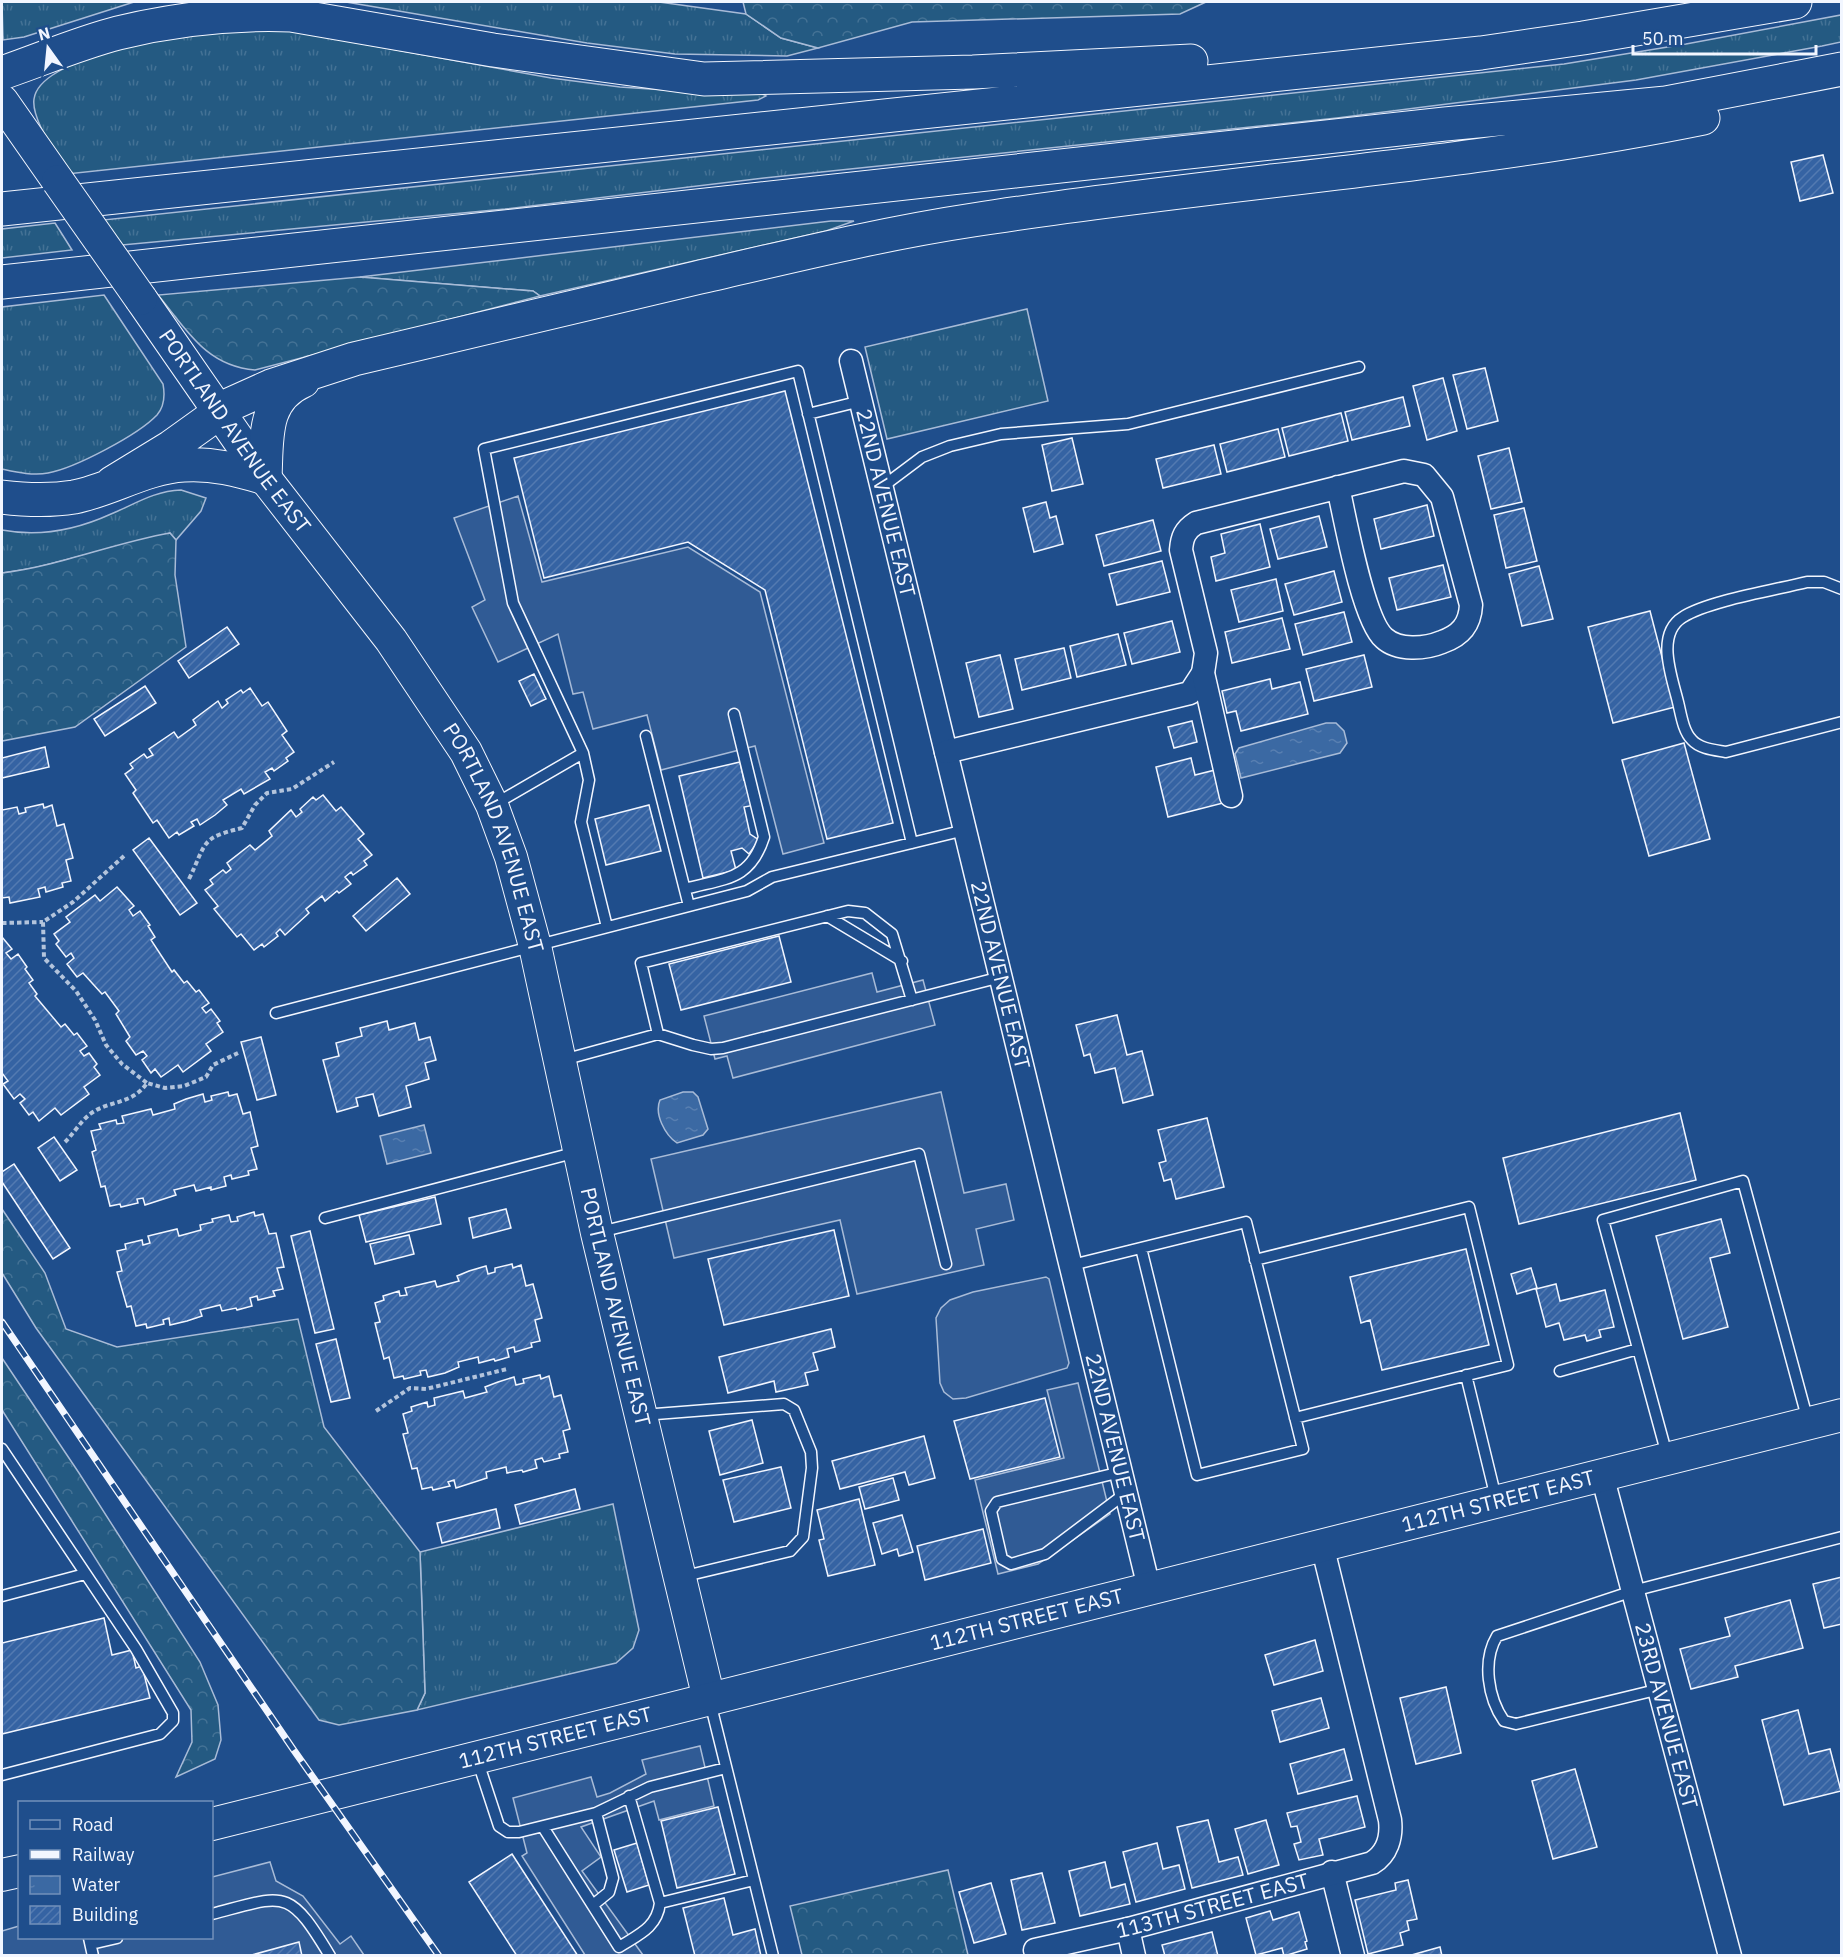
<svg xmlns="http://www.w3.org/2000/svg" width="1843" height="1957" viewBox="0 0 1843 1957" font-family="'IBM Plex Sans',sans-serif">
	<defs>
		<pattern id="grass-tufts" width="24" height="20" patternUnits="userSpaceOnUse" patternTransform="scale(1.5)"><rect width="24" height="20" fill="#245a82"/><path d="M3 7l-1-3M5 7V3M7 7l1-3M15 17l-1-3M17 17v-4M19 17l1-3" fill="none" stroke="#447295"/></pattern>
		<pattern id="forest-crowns" width="20" height="18" patternUnits="userSpaceOnUse" patternTransform="scale(1.5)"><rect width="20" height="18" fill="#245a82"/><path d="M2 6a3 3 0 1 1 6 0M12 15a3 3 0 1 1 6 0" fill="none" stroke="#447295"/></pattern>
		<pattern id="water-ripples" width="26" height="14" patternUnits="userSpaceOnUse" patternTransform="scale(1.5)"><rect width="26" height="14" fill="#3b69a3"/><path d="M2 4q2-2 4 0t4 0M15 11q2-2 4 0t4 0" fill="none" stroke="#587fb1"/></pattern>
		<pattern id="building-hatch" width="6" height="6" patternUnits="userSpaceOnUse" patternTransform="scale(1.5)"><rect width="6" height="6" fill="#3563a3"/><path d="M-1 1l2-2M0 6l6-6M5 7l2-2" fill="none" stroke="#537ab1"/></pattern>
	</defs>
	<rect width="100%" height="100%" fill="#1f4e8c"/>
	<path fill="url(#grass-tufts)" stroke="#a8bbd7" stroke-width="1.5" d="M2 2H134L24 37 3 40Z
		M346 2H659L746 14 781 38 818 48 787 56 675 54 587 43Z
		M1841 15V42L1822 46 1636 80 1337 118 764 178 505 209 122 245 103 220 1564 64 1686 44Z
		M231 29 292 31 551 78 620 87 695 92H760L766 96 758 100 67 174C57 155 31 119 34 99 40 54 193 33 231 29Z
		M831 221H854L826 231 540 296 533 291 360 277Z
		M55 223 72 250 2 258V229Z
		M104 295 163 384C165 395 165 406 157 415 138 435 75 468 48 473 33 476 16 472 2 469V307Z
		M1027 309 1048 401 887 439 865 347Z
		M181 490 206 498 201 511 176 540 170 533 34 568 2 573V530C39 537 76 530 111 514 135 504 154 491 181 490Z
		M613 1504 639 1630 633 1648 616 1663 417 1710 425 1693 420 1552Z"/>
	<path fill="url(#forest-crowns)" stroke="#a8bbd7" stroke-width="1.5" d="M743 2H1206L1180 14 912 22 818 48 781 38 746 14Z
		M360 277 533 291 540 296 255 370C206 366 187 330 158 295Z
		M170 533 176 540 175 575 186 647 75 727 2 741V573C59 566 113 543 170 533Z
		M2 1209 45 1273 66 1329 117 1347 298 1319 324 1427 420 1552 425 1693 417 1710 339 1725 319 1720 36 1328 2 1273Z
		M2 1358 79 1473 200 1662 218 1705 221 1740 215 1759 176 1777 192 1742 191 1710 2 1410Z
		M948 1870 968 1955H802L790 1906Z"/>
	<path fill="#305b95" stroke="#a8bbd7" stroke-width="1.5" d="M518 496 542 582 688 547 760 592 824 843 783 854 755 746 661 770 647 715 593 729 583 692 573 694 558 634 498 662 472 607 485 600 454 518Z
		M872 973 877 992 923 980 935 1025 733 1078 727 1056 715 1059 704 1016Z
		M941 1092 964 1193 1006 1184 1014 1220 976 1229 984 1265 857 1294 840 1220 674 1258 651 1159Z
		M1046 1277 1049 1279 1069 1363 1067 1368 966 1398 953 1399 944 1392 940 1383 936 1318 941 1308 950 1300 973 1292Z
		M1078 1383 1110 1514 1038 1564 998 1574 975 1480 1064 1458 1047 1390Z
		M700 1746 714 1806 659 1820 654 1801 581 1827 601 1857 582 1871 643 1955H585L522 1856 527 1853 513 1798 591 1777 597 1797 610 1793 646 1774 642 1760Z
		M270 1862 276 1881 303 1896 340 1944 351 1936 364 1955 2 1956V1931L19 1926 20 1938H212V1877Z"/>
	<path fill="url(#water-ripples)" stroke="#a8bbd7" stroke-width="1.5" d="M1326 723H1336L1344 731 1347 743 1340 753 1241 778 1235 754 1239 748Z
		M683 1092H693L698 1097 708 1129 703 1135 677 1143C665 1135 654 1114 660 1100Z
		M424 1125 431 1153 387 1164 380 1136Z"/>
	<path fill="url(#building-hatch)" stroke="#f2f6ff" stroke-width="1.5" d="M1823 155 1833 193 1800 201 1791 162Z
		M1485 368 1498 421 1467 429 1453 375Z
		M1443 378 1457 431 1427 440 1413 386Z
		M785 391 893 823 827 839 765 590 688 542 544 578 514 458Z
		M1403 397 1410 426 1352 440 1345 412Z
		M1341 413 1348 441 1289 456 1282 428Z
		M1278 429 1285 457 1227 472 1220 444Z
		M1072 438 1083 484 1052 491 1042 445Z
		M1214 445 1221 474 1163 488 1156 459Z
		M1509 448 1522 502 1491 509 1478 456Z
		M1046 502 1050 518 1056 516 1063 544 1034 552 1023 508Z
		M1427 505 1434 536 1381 549 1374 519Z
		M1524 508 1537 561 1506 568 1494 515Z
		M1319 516 1327 547 1278 559 1270 529Z
		M1153 520 1161 551 1104 566 1096 535Z
		M1260 524 1270 567 1216 581 1211 557 1225 553 1221 534Z
		M1162 561 1170 592 1117 605 1109 574Z
		M1443 565 1451 597 1397 610 1389 578Z
		M1539 566 1553 619 1522 626 1509 574Z
		M1334 571 1342 602 1294 615 1285 584Z
		M1276 579 1283 611 1239 622 1231 590Z
		M1650 611 1675 707 1613 723 1588 627Z
		M1344 612 1352 642 1303 655 1295 624Z
		M1282 618 1290 649 1232 663 1225 632Z
		M1172 621 1180 652 1132 664 1124 633Z
		M227 627 239 644 189 678 178 661Z
		M1118 634 1126 665 1077 677 1070 646Z
		M1064 648 1071 678 1022 690 1015 659Z
		M1000 655 1013 709 979 717 966 663Z
		M1364 655 1372 687 1314 701 1306 669Z
		M534 674 546 699 531 706 519 681Z
		M1270 679 1272 689 1300 682 1308 714 1241 731 1236 711 1227 713 1222 691Z
		M145 686 156 703 105 736 94 719Z
		M250 688 262 706 268 702 287 731 282 735 294 752 286 758 288 761 274 771 272 768 265 772 270 779 244 794 241 789 223 800 227 805 215 815 200 825 197 819 191 822 194 826 179 835 177 832 169 838 157 820 153 823 133 793 136 790 125 774 133 768 130 764 144 754 147 758 153 755 149 749 174 732 178 738 196 725 193 720 218 701 222 708 228 703 226 700 241 690 243 693Z
		M1192 721 1197 742 1174 748 1168 727Z
		M1684 743 1710 839 1649 856 1622 760Z
		M45 747 49 767 2 778V758Z
		M1191 758 1195 775 1219 769 1227 802 1168 817 1156 767Z
		M740 762 744 780 749 779 755 805 744 807 750 834 759 840 749 854 742 848 731 851 736 870 703 878 679 776Z
		M323 795 336 811 341 807 364 834 358 839 372 855 364 861 367 865 353 875 351 872 345 877 351 884 339 893 337 891 325 901 322 896 306 909 309 913 285 935 280 929 276 933 278 936 264 947 262 944 254 950 241 934 237 937 214 909 218 906 205 890 213 884 210 880 223 870 226 873 231 869 227 863 250 845 255 850 272 836 269 831 291 810 296 817 302 812 300 809 313 797 316 800Z
		M43 804 44 808 52 805 57 826 64 824 73 858 66 860 71 881 62 883 63 887 46 892 45 887 38 889 40 897 10 903 9 897 2 898V810L17 807 19 814 26 812 25 808Z
		M649 805 661 851 606 865 595 819Z
		M149 838 197 903 180 915 133 850Z
		M397 878 410 894 366 931 353 916Z
		M117 887 134 906 129 910 133 916 140 911 150 925 148 926 155 937 151 940 172 972 174 970 184 983 187 981 196 992 199 990 209 1003 202 1008 206 1013 211 1009 220 1021 217 1023 223 1032 206 1044 211 1051 183 1072 178 1065 161 1077 155 1069 151 1073 142 1060 147 1056 143 1051 136 1055 126 1041 130 1037 116 1014 119 1011 105 992 102 994 83 973 77 977 67 964 74 958 71 953 66 957 56 944 59 941 54 934 70 922 66 917 95 895 100 901Z
		M779 936 791 982 681 1010 669 964Z
		M2 937 12 949 6 953 11 959 18 954 27 967 25 969 33 980 29 983 37 994 35 996 61 1027 65 1024 74 1035 77 1033 87 1046 80 1051 84 1056 89 1053 97 1064 94 1067 100 1075 84 1087 89 1094 61 1115 55 1108 39 1121 33 1112 29 1115 20 1103 25 1099 20 1094 14 1099 3 1084 8 1081 2 1073Z
		M1117 1015 1127 1055 1142 1051 1153 1095 1123 1103 1115 1068 1095 1073 1090 1054 1084 1056 1076 1025Z
		M387 1021 389 1030 415 1023 419 1040 430 1037 436 1060 425 1063 429 1079 406 1086 411 1107 379 1116 373 1094 356 1098 358 1106 337 1112 323 1060 339 1056 336 1043 362 1036 360 1028Z
		M261 1037 276 1095 257 1100 241 1042Z
		M228 1092 229 1096 237 1094 243 1114 250 1112 258 1146 251 1148 257 1169 248 1171 249 1175 232 1179 231 1175 224 1177 226 1186 211 1190V1187L196 1191 194 1185 174 1190 176 1195 145 1205 143 1198 137 1199 138 1203 121 1207 120 1204 110 1206 105 1186 101 1187 92 1152 96 1150 91 1131 101 1129 99 1124 116 1120 117 1124 124 1123 122 1116 151 1109 153 1115 175 1109 174 1104 186 1099 203 1094 205 1102 212 1100 211 1096Z
		M1680 1113 1696 1180 1519 1224 1503 1158Z
		M1207 1118 1224 1187 1176 1199 1171 1179 1164 1181 1159 1163 1166 1161 1158 1130Z
		M54 1137 77 1170 60 1181 38 1148Z
		M14 1164 70 1248 53 1259 2 1182V1172Z
		M435 1197 441 1224 366 1242 359 1215Z
		M506 1209 511 1228 473 1238 469 1218Z
		M254 1212 255 1216 263 1214 269 1234 276 1233 284 1267 277 1268 283 1289 273 1291 275 1296 258 1300 257 1296 250 1298 252 1306 237 1310 236 1308 222 1311 220 1305 200 1310 202 1316 187 1321 170 1325 169 1318 163 1320 164 1324 147 1328 146 1324 136 1326 131 1306 127 1307 117 1272 122 1271 117 1251 126 1249 125 1244 142 1240 143 1245 150 1243 148 1236 177 1229 179 1236 201 1230 200 1225 213 1222 212 1219 229 1215 231 1222 238 1221 237 1217Z
		M1721 1219 1730 1253 1710 1258 1728 1327 1683 1339 1656 1236Z
		M834 1230 849 1296 724 1325 708 1259Z
		M310 1231 334 1329 315 1333 291 1236Z
		M409 1235 414 1254 375 1264 370 1244Z
		M1466 1249 1489 1345 1382 1370 1370 1320 1361 1323 1350 1277Z
		M512 1264 513 1268 521 1265 526 1286 533 1284 542 1318 535 1320 540 1341 531 1343 532 1347 515 1352 514 1347 507 1349 509 1357 495 1361 494 1359 479 1363 478 1357 458 1362 459 1367 445 1373 428 1377 426 1370 420 1371 421 1375 404 1379 403 1376 394 1378 389 1357 384 1359 375 1323 380 1322 375 1303 384 1300 383 1296 399 1291 400 1296 407 1295 405 1288 435 1281 437 1287 459 1281 457 1276 469 1271 486 1266 488 1274 495 1272V1268Z
		M1531 1268 1537 1288 1517 1294 1511 1274Z
		M1556 1284 1560 1301 1605 1290 1614 1327 1599 1330 1601 1337 1587 1341 1585 1335 1564 1340 1559 1323 1546 1327 1536 1289Z
		M831 1329 835 1347 813 1353 818 1370 805 1373 808 1385 776 1392 774 1381 728 1393 719 1357Z
		M336 1339 350 1398 331 1402 316 1344Z
		M540 1375 541 1379 549 1376 554 1397 561 1395 570 1429 563 1431 568 1452 559 1454 560 1458 544 1462 542 1458 535 1460 537 1468 523 1472 522 1470 507 1473 506 1467 486 1472 487 1478 456 1488 454 1480 448 1482 450 1486 433 1490 432 1487 422 1489 417 1468 412 1469 403 1434 408 1433 403 1414 412 1411 411 1407 427 1402 428 1407 435 1405 434 1398 463 1391 465 1398 487 1392 485 1387 498 1382 514 1377 516 1385 524 1383 523 1379Z
		M1045 1398 1060 1457 970 1479 954 1421Z
		M752 1420 763 1463 720 1475 709 1431Z
		M924 1436 935 1478 909 1485 905 1472 840 1489 832 1461Z
		M781 1467 791 1508 734 1522 723 1480Z
		M893 1478 899 1500 865 1509 859 1487Z
		M575 1489 580 1509 520 1524 515 1505Z
		M859 1499 875 1565 828 1576 819 1540 824 1539 817 1510Z
		M496 1509 500 1528 442 1543 437 1523Z
		M902 1515 913 1552 899 1556 897 1549 882 1554 873 1523Z
		M983 1529 991 1563 925 1580 917 1546Z
		M1842 1577V1624L1824 1628 1813 1584Z
		M1790 1600 1803 1648 1735 1666 1738 1677 1691 1689 1680 1649 1730 1636 1725 1618Z
		M104 1618 112 1655 132 1650 136 1668 142 1666 150 1698 2 1734V1643Z
		M1315 1640 1323 1671 1274 1685 1265 1655Z
		M1446 1687 1461 1753 1416 1764 1400 1698Z
		M1321 1698 1329 1728 1280 1742 1272 1711Z
		M1798 1710 1809 1754 1830 1749 1841 1791 1784 1805 1762 1720Z
		M1344 1749 1352 1780 1298 1794 1290 1764Z
		M1575 1769 1597 1847 1553 1859 1532 1781Z
		M1357 1796 1365 1827 1319 1839 1323 1855 1299 1860 1294 1844 1301 1842 1297 1826 1291 1827 1287 1813Z
		M718 1807 735 1874 677 1888 661 1821Z
		M1208 1820 1219 1862 1238 1857 1243 1875 1192 1888 1177 1827Z
		M1266 1820 1279 1865 1248 1874 1235 1829Z
		M637 1843 649 1885 627 1892 614 1850Z
		M1157 1843 1163 1869 1179 1865 1185 1889 1136 1902 1123 1852Z
		M512 1854 578 1956H517L469 1882Z
		M1105 1862 1111 1888 1125 1884 1130 1904 1080 1916 1069 1871Z
		M1042 1873 1055 1923 1022 1930 1011 1880Z
		M1408 1880 1417 1919 1407 1921 1409 1930 1400 1933 1403 1945 1368 1954 1355 1900 1396 1890 1395 1883Z
		M991 1883 1006 1934 974 1943 959 1892Z
		M724 1898 733 1935 755 1929 761 1956H695L683 1908Z
		M1270 1911 1273 1920 1299 1912 1307 1941 1305 1942 1307 1949 1284 1956 1282 1948 1256 1955 1246 1918Z
		M1212 1932 1218 1956H1165L1162 1945Z
		M299 1942 302 1956H248Z
		M1440 1947 1442 1956H1408Z"/>
	<g fill="none" stroke-linecap="round" stroke-linejoin="round">
		<g stroke="#f2f6ff" stroke-width="13">
			<path id="service" d="M808 414 861 401
				M882 487 922 457 950 446 1001 434 1128 424 1359 367
				M1842 589 1824 582H1807C1775 590 1708 601 1683 617 1655 634 1672 677 1678 702 1681 714 1683 731 1692 740 1700 749 1715 750 1726 752L1842 722
				M646 736 689 906
				M495 804 583 753
				M685 889C725 878 750 881 764 837L734 714
				M827 916 902 961
				M607 927 581 822 589 780 583 753 513 603 484 449 798 371 912 843
				M276 1013 747 891 772 877 965 830
				M658 1034 641 963 848 911 865 913 892 934 912 1000
				M563 1060 658 1034 693 1045 711 1049 723 1048 1001 977
				M325 1218 577 1152
				M600 1232 919 1154 946 1264
				M1255 1260 1469 1207 1508 1365 1295 1418
				M1072 1265 1246 1222 1303 1449 1197 1475 1141 1248
				M1560 1371 1638 1349
				M1466 1375 1496 1498
				M643 1415 784 1404 794 1410 811 1452 812 1468 803 1537 790 1551 681 1577
				M1667 1455 1603 1220 1743 1181 1808 1421
				M1121 1472 997 1502 991 1511 1002 1559 1011 1564 1045 1554 1126 1493
				M2 1596 85 1574
				M1660 1689 1516 1724 1504 1721C1488 1698 1482 1661 1497 1636L1633 1591 1842 1537
				M710 1702 773 1956
				M477 1759 499 1826 508 1832H519L596 1813 650 1787 726 1768
				M2 1775 160 1734 173 1721V1713L136 1649 2 1449
				M543 1827 619 1947C638 1935 657 1928 660 1903L629 1796
				M660 1903 754 1880
				M593 1905 609 1892 613 1878 596 1813
				M212 1914C285 1895 288 1886 330 1956
				M89 1938 93 1956
				M91 1944 117 1938"/>
		</g>
		<g stroke="#f2f6ff" stroke-width="25">
			<g id="minor">
				<path id="s1" d="M851 361 1149 1588"/>
				<path d="M946 752 1190 693 1203 673"/>
				<path d="M1231 796 1203 673 1206 653 1181 550C1182 537 1185 530 1196 523L1404 471 1424 475 1442 497 1471 605C1470 625 1460 636 1442 642 1425 649 1398 651 1384 638 1363 620 1345 518 1338 487"/>
				<path id="s2" d="M1602 1475 1730 1956"/>
				<path d="M1332 1872 1353 1956"/>
				<path d="M1128 1929 1134 1956"/>
				<path id="s3" d="M1035 1950 1128 1929 1372 1863C1387 1854 1392 1837 1390 1820L1322 1545"/>
			</g>
		</g>
		<g stroke="#f2f6ff" stroke-width="34">
			<g id="secondary">
				<path d="M2 101 58 181"/>
				<path id="s4" d="M141 299 265 478 391 640 466 752 492 805 511 857 535 946 597 1233 709 1699"/>
				<path id="s5" d="M212 1824 1842 1415"/>
				<path d="M2 1875 20 1871"/>
			</g>
		</g>
		<g stroke="#f2f6ff" stroke-width="35">
			<path id="motorway" d="M2 73C40 60 79 43 118 33 175 19 233 13 291 15L493 50 704 79 973 72 1191 61
				M2 209 1481 53 1583 38 1795 2
				M2 282 1445 124 1666 103 1842 69
				M112 483 171 447 231 404 271 386 354 359C468 332 582 305 696 278 788 257 880 234 973 220 1215 182 1462 167 1703 118
				M2 497C26 500 50 501 74 497 110 490 146 467 184 465 212 463 239 470 265 478 267 439 262 399 303 381"/>
		</g>
		<path stroke="#b3c4dc" stroke-width="4" stroke-dasharray="4.5 3" stroke-linecap="butt" d="M124 856 73 902 43 922 44 958 76 991 95 1020 106 1045 122 1064 147 1083
			M189 879C207 842 200 838 242 828L255 805 267 793 292 789 334 762
			M2 923 43 922
			M65 1142C73 1134 81 1121 90 1114 109 1100 132 1105 147 1083L165 1088 184 1086 206 1077 213 1065 238 1053
			M376 1411 410 1388 426 1389 507 1369"/>
		<use href="#service" stroke="#1f4e8c" stroke-width="10"/>
		<use href="#minor" stroke="#1f4e8c" stroke-width="22"/>
		<use href="#secondary" stroke="#1f4e8c" stroke-width="32"/>
		<use href="#motorway" stroke="#1f4e8c" stroke-width="33"/>
		<g stroke="#f2f6ff" stroke-width="7">
			<path id="rail" d="M2 1322 293 1749 439 1956"/>
		</g>
		<use href="#rail" stroke="#1f4e8c" stroke-width="4.5" stroke-dasharray="14" stroke-linecap="butt"/>
		<g stroke="#f2f6ff" stroke-width="34" stroke-linecap="butt">
			<path id="secondary-bridge" d="M58 181 141 299"/>
		</g>
		<use href="#secondary-bridge" stroke="#1f4e8c" stroke-width="32"/>
	</g>
	<g text-anchor="middle" stroke-width="4.5" stroke-linejoin="round" paint-order="stroke">
		<g font-size="21" fill="#f2f6ff" stroke="#1f4e8c">
			<text dy="7" stroke="none"><textPath href="#s4" startOffset="162">PORTLAND AVENUE EAST</textPath></text>
			<text dy="7" stroke="none"><textPath href="#s1" startOffset="146">22ND AVENUE EAST</textPath></text>
			<text dy="7" stroke="none"><textPath href="#s4" startOffset="648">PORTLAND AVENUE EAST</textPath></text>
			<text dy="7" stroke="none"><textPath href="#s1" startOffset="632">22ND AVENUE EAST</textPath></text>
			<text dy="7" stroke="none"><textPath href="#s4" startOffset="1134">PORTLAND AVENUE EAST</textPath></text>
			<text dy="7" stroke="none"><textPath href="#s1" startOffset="1118">22ND AVENUE EAST</textPath></text>
			<text dy="7" stroke="none"><textPath href="#s5" startOffset="1326">112TH STREET EAST</textPath></text>
			<text dy="7" stroke="none"><textPath href="#s5" startOffset="840">112TH STREET EAST</textPath></text>
			<text dy="7" stroke="none"><textPath href="#s2" startOffset="249">23RD AVENUE EAST</textPath></text>
			<text dy="7" stroke="none"><textPath href="#s5" startOffset="354">112TH STREET EAST</textPath></text>
			<text dy="7" stroke="none"><textPath href="#s3" startOffset="183">113TH STREET EAST</textPath></text>
		</g>
	</g>
	<rect width="1843" height="1957" fill="none" stroke="#f2f6ff" stroke-width="6"/>
	<rect x="18" y="1801" width="195" height="138" fill="#1f4e8c" stroke="#7391ba" stroke-width="1.5"/>
	<rect x="30" y="1820" width="30" height="9" fill="#1f4e8c" stroke="#7391ba" stroke-width="1.5"/>
	<text x="72" y="1831" font-size="18" fill="#f2f6ff">Road</text>
	<rect x="30" y="1850" width="30" height="9" fill="#f2f6ff" stroke="#7391ba" stroke-width="1.5"/>
	<text x="72" y="1861" font-size="18" fill="#f2f6ff">Railway</text>
	<rect x="30" y="1876" width="30" height="18" fill="url(#water-ripples)" stroke="#7391ba" stroke-width="1.5"/>
	<text x="72" y="1891" font-size="18" fill="#f2f6ff">Water</text>
	<rect x="30" y="1906" width="30" height="18" fill="url(#building-hatch)" stroke="#7391ba" stroke-width="1.5"/>
	<text x="72" y="1921" font-size="18" fill="#f2f6ff">Building</text>
	<g transform="translate(48 48) rotate(345)" stroke="#1f4e8c" stroke-width="4.5" paint-order="stroke">
	<path d="M0-4.5L10 22L0 15L-10 22Z" fill="#f2f6ff"/>
	<text y="-9" font-size="16" font-weight="bold" text-anchor="middle" fill="#f2f6ff">N</text>
	</g>
	<path d="M1633 45v9h183v-9" fill="none" stroke="#f2f6ff" stroke-width="3"/>
	<text x="1642" y="45" font-size="18" fill="#f2f6ff" stroke="#1f4e8c" stroke-width="4.5" paint-order="stroke">50 m</text>
</svg>
